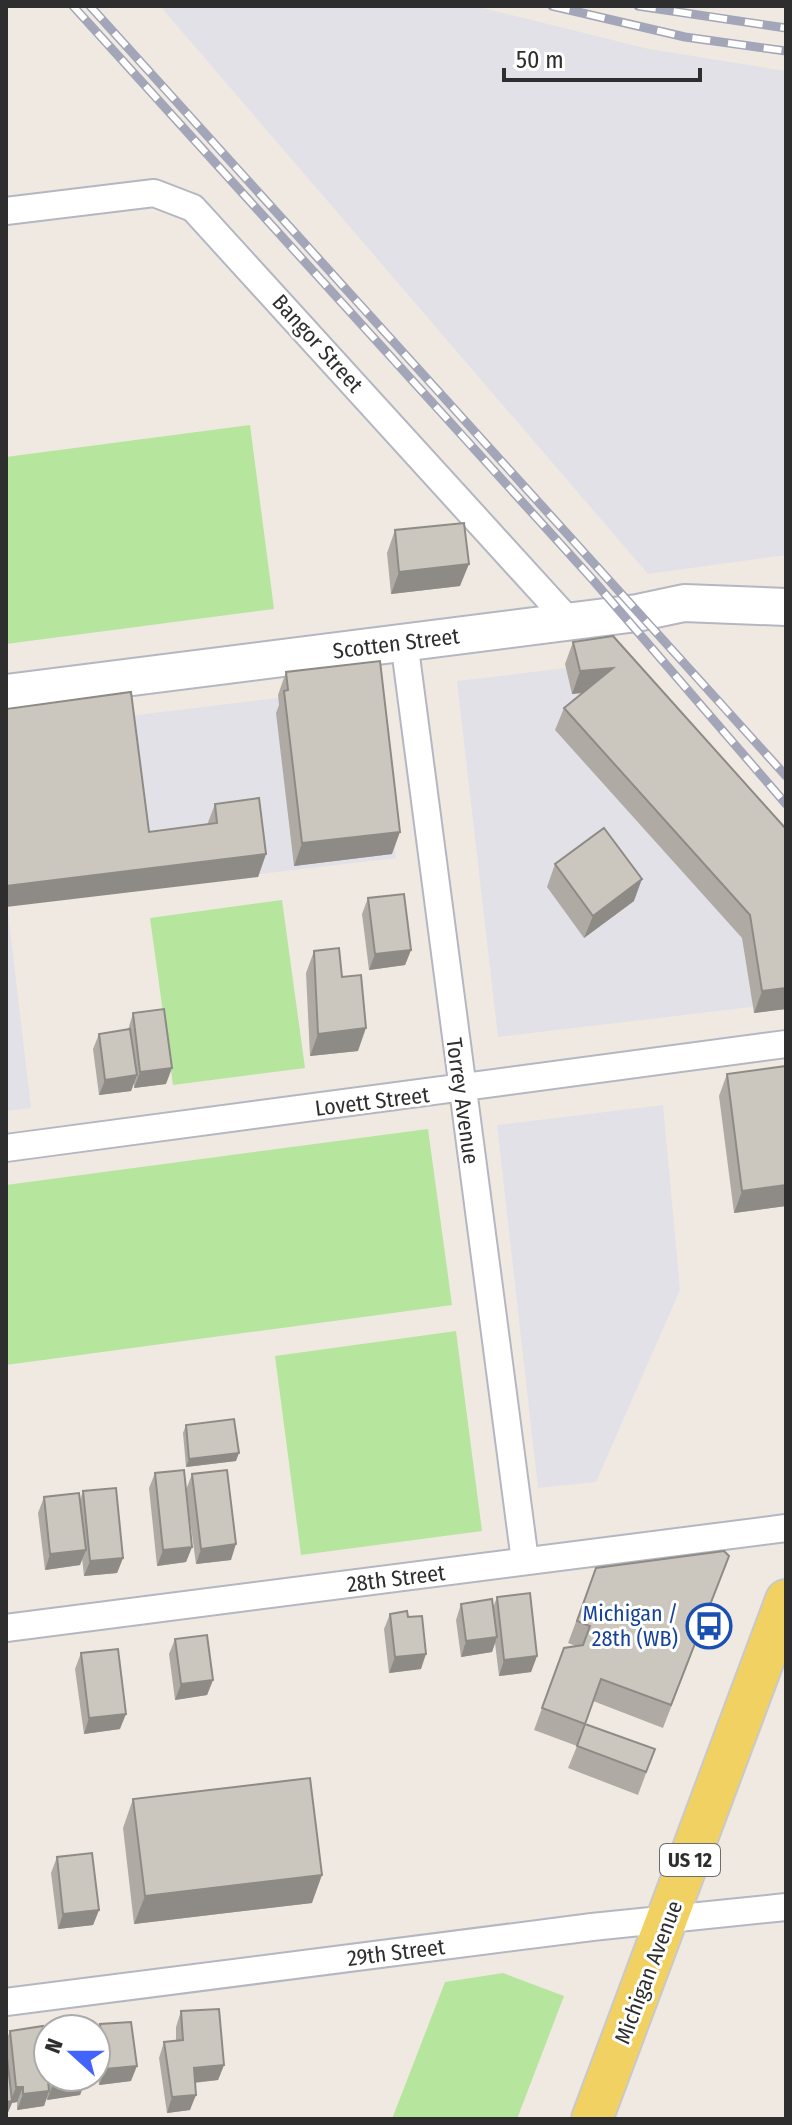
<svg xmlns="http://www.w3.org/2000/svg" width="792" height="2125" viewBox="0 0 792 2125" font-family="'Fira Sans Condensed',sans-serif">
	<rect width="100%" height="100%" fill="#efe9e1"/>
	<path fill="#e3e1e8" d="M160 6H474L649 49 786 71V555L648 574Z
		M607 663 786 1003 498 1037 457 681Z
		M376 686 396 858 7 904 31 1108 6 1111V731Z
		M663 1105 680 1290 596 1482 538 1488 497 1125Z"/>
	<path fill="#b6e59e" d="M250 425 274 609 6 644V457Z
		M282 900 305 1068 173 1085 150 918Z
		M428 1129 452 1305 6 1365V1185Z
		M456 1331 482 1531 301 1555 275 1356Z
		M503 1973 564 1996 517 2119H392L445 1982Z"/>
	<g fill="none" stroke-linecap="round" stroke-linejoin="round">
		<g stroke="#b4b7c1" stroke-width="30">
			<path id="street" d="M6 211 154 193 193 208 569 621
				M404 641 525 1561
				M6 1148 786 1044
				M6 1628 786 1528
				M6 2002 592 1927 786 1907"/>
		</g>
		<g stroke="#b4b7c1" stroke-width="40">
			<path id="secondary" d="M6 693 637 613 684 603 786 607"/>
		</g>
		<g stroke="#c9c9c9" stroke-width="44">
			<path id="primary" d="M592 2119 786 1600"/>
		</g>
		<use href="#street" stroke="#fff" stroke-width="26"/>
		<use href="#secondary" stroke="#fff" stroke-width="36"/>
		<use href="#primary" stroke="#f2d163" stroke-width="40"/>
		<g stroke="#a3a6b8" stroke-width="9">
			<path id="rail" d="M73 6 593 580 786 804
				M90 6 786 776
				M552 6 685 37 786 51
				M638 6 786 28"/>
		</g>
		<use href="#rail" stroke="#fff" stroke-width="6" stroke-dasharray="18" stroke-linecap="butt"/>
	</g>
	<path fill="#afaba4" d="M395 530 460 586 391 594 387 553Z
		M573 642 786 829V1009L754 1013 742 938 555 730 564 708 583 693 572 694 565 664Z
		M286 672 392 854 294 866 276 713 279 705 278 695Z
		M215 804 266 854 258 877 149 832 207 825Z
		M555 864 634 901 584 938 547 887Z
		M368 898 411 950 405 965 369 970 362 914Z
		M314 951 342 977 358 1051 310 1056 306 973Z
		M133 1013 166 1084 134 1088V1083L131 1091 99 1095 93 1049 99 1034 128 1030Z
		M727 1074 786 1206 734 1213 719 1096Z
		M186 1425 236 1461 186 1467 183 1433Z
		M155 1473 192 1547 186 1562 157 1566 149 1488Z
		M192 1474 231 1560 196 1564 186 1490Z
		M83 1491 123 1558 117 1573 84 1576 82 1558 80 1565 45 1570 38 1513 44 1497 80 1501Z
		M596 1568 721 1578 663 1728 593 1701 585 1724 655 1749 638 1795 568 1768 577 1746 534 1730 564 1648 576 1646 568 1643Z
		M497 1597 537 1656 531 1672 499 1676 495 1643 492 1652 461 1657 456 1620 461 1604 493 1608Z
		M390 1614 421 1669 389 1673 384 1629Z
		M175 1639 213 1680 207 1695 175 1700 169 1654Z
		M81 1653 120 1729 84 1734 75 1669Z
		M133 1799 312 1903 134 1924 123 1828Z
		M57 1857 99 1910 93 1925 58 1929 51 1873Z
		M181 2011 224 2065 218 2080 195 2083 190 2110 167 2113 159 2058 164 2042 176 2041V2027Z
		M100 2024 131 2081 99 2085 96 2057V2035Z
		M10 2031 44 2040 48 2031V2077H86L80 2095 47 2100V2097L44 2106 17 2110V2102L12 2103 6 2117V2041Z"/>
	<path fill="#8e8b86" d="M469 564 460 586 391 594 399 572Z
		M613 668 605 690 572 694 580 671Z
		M400 832 392 854 294 866 302 843Z
		M266 854 258 877 6 907V886Z
		M642 879 634 901 584 938 593 916Z
		M411 950 405 965 369 970 375 954Z
		M786 988V1009L754 1013 762 991Z
		M366 1028 358 1051 310 1056 318 1034Z
		M172 1068 166 1084 134 1088 140 1072Z
		M137 1075 131 1091 99 1095 105 1080Z
		M786 1185V1206L734 1213 742 1191Z
		M239 1453 236 1461 186 1467 189 1459Z
		M236 1544 231 1560 196 1564 201 1549Z
		M192 1547 186 1562 157 1566 163 1550Z
		M86 1550 80 1565 45 1570 50 1554Z
		M123 1558 117 1573 84 1576 90 1561Z
		M497 1637 492 1652 461 1657 466 1641Z
		M426 1654 421 1669 389 1673 395 1657Z
		M537 1656 531 1672 499 1676 504 1660Z
		M213 1680 207 1695 175 1700 181 1684Z
		M126 1714 120 1729 84 1734 89 1718Z
		M322 1875 312 1903 134 1924 145 1896Z
		M99 1910 93 1925 58 1929 63 1914Z
		M224 2065 218 2080 188 2083 194 2068Z
		M137 2066 131 2081 99 2085 105 2069Z
		M86 2079 80 2095 47 2100 53 2084Z
		M16 2087H23L17 2102 12 2103 6 2117V2102H10Z
		M49 2091 44 2106 17 2110 23 2094Z
		M196 2095 190 2110 167 2113 172 2097Z"/>
	<path fill="#cbc7bf" stroke="#8e8b86" stroke-width="2" d="M464 523 469 564 399 572 395 530Z
		M613 636 786 829V988L762 991 750 915 564 708 613 668 580 671 573 642Z
		M380 661 400 832 302 843 284 691 288 690 286 672Z
		M131 692 149 832 217 823 215 804 259 798 266 854 6 886V709Z
		M604 828 642 879 593 916 555 864Z
		M404 894 411 950 375 954 368 898Z
		M339 948 342 977 361 975 366 1028 318 1034 314 951Z
		M164 1009 172 1068 140 1072 133 1013Z
		M130 1029 137 1075 105 1080 99 1034Z
		M786 1066V1185L742 1191 727 1074Z
		M234 1419 239 1453 189 1459 186 1425Z
		M184 1470 192 1547 163 1550 155 1473Z
		M227 1470 236 1544 201 1549 192 1474Z
		M116 1488 123 1558 90 1561 83 1491Z
		M79 1493 86 1550 50 1554 44 1497Z
		M724 1551 729 1556 671 1705 601 1679 585 1724 542 1708 564 1648 583 1645 590 1626 577 1621 596 1568Z
		M530 1593 537 1656 504 1660 497 1597Z
		M492 1599 497 1637 466 1641 461 1604Z
		M407 1611 408 1617 422 1616 426 1654 395 1657 390 1614Z
		M207 1635 213 1680 181 1684 175 1639Z
		M118 1649 126 1714 89 1718 81 1653Z
		M585 1724 655 1749 646 1772 577 1746Z
		M310 1778 322 1875 145 1896 133 1799Z
		M92 1853 99 1910 63 1914 57 1857Z
		M219 2009 224 2065 194 2068 196 2095 172 2097 164 2042 183 2040 181 2011Z
		M131 2022 137 2066 105 2069 100 2024Z
		M43 2026 49 2091 23 2094V2087H16L10 2031Z
		M6 2048 12 2101 6 2102Z
		M52 2077H86V2079L53 2084Z"/>
	<defs>
		<g id="bus-ring" transform="scale(2.3)"><circle r="9.5" fill="#fff" stroke="#1a4fb4" stroke-width="1.5"/><path d="M-5-6H5V4H4V6H2V4H-2V6H-4V4H-5ZM-3.5-4V0h7V-4ZM-3.5 1.2v1.5H-2V1.2ZM2 1.2v1.5H3.5V1.2Z" fill="#1a4fb4"/></g>
	</defs>
	<g fill-rule="evenodd">
		<use href="#bus-ring" x="709" y="1626"/>
	</g>
	<g text-anchor="middle" stroke-width="6" stroke-linejoin="round" paint-order="stroke">
		<rect fill="#fff" stroke="#6d6d6d" stroke-width="2" x="660" y="1844" width="60" height="32" rx="6"/>
		<g font-size="20" font-weight="bold" fill="#2e2e2e">
			<text x="690" y="1867">US 12</text>
		</g>
		<g font-size="22" fill="#2e2e2e" stroke="#fff">
			<text transform="translate(318 343) rotate(48)" y="8">Bangor Street</text>
			<text transform="translate(396 643) rotate(-7)" y="8">Scotten Street</text>
			<text transform="translate(372 1101) rotate(-7)" y="8">Lovett Street</text>
			<text transform="translate(463 1101) rotate(82)" y="8">Torrey Avenue</text>
			<text transform="translate(396 1578) rotate(-7)" y="8">28th Street</text>
			<text transform="translate(396 1952) rotate(-7)" y="8">29th Street</text>
			<text transform="translate(648 1972) rotate(-69)" y="8">Michigan Avenue</text>
		</g>
		<g font-size="22" fill="#164399" stroke="#fff" text-anchor="end">
			<text x="678" y="1621">Michigan /<tspan x="678" dy="25">28th (WB)</tspan></text>
		</g>
	</g>
	<rect width="792" height="2125" fill="none" stroke="#2e2e2e" stroke-width="16"/>
	<g transform="translate(72 2053) rotate(291)"><circle r="38" fill="#ffffff" stroke="#ababab" stroke-width="2"/>
	<path d="M0-6L14 30L0 20L-14 30Z" fill="#4264fb"/>
	<text y="-12" font-size="22" font-weight="bold" text-anchor="middle" fill="#2e2e2e">N</text>
	</g>
	<path d="M504 68v12h196v-12" fill="none" stroke="#2e2e2e" stroke-width="4"/>
	<text x="516" y="68" font-size="24" fill="#2e2e2e" stroke="#ffffff" stroke-width="6" paint-order="stroke">50 m</text>
</svg>
